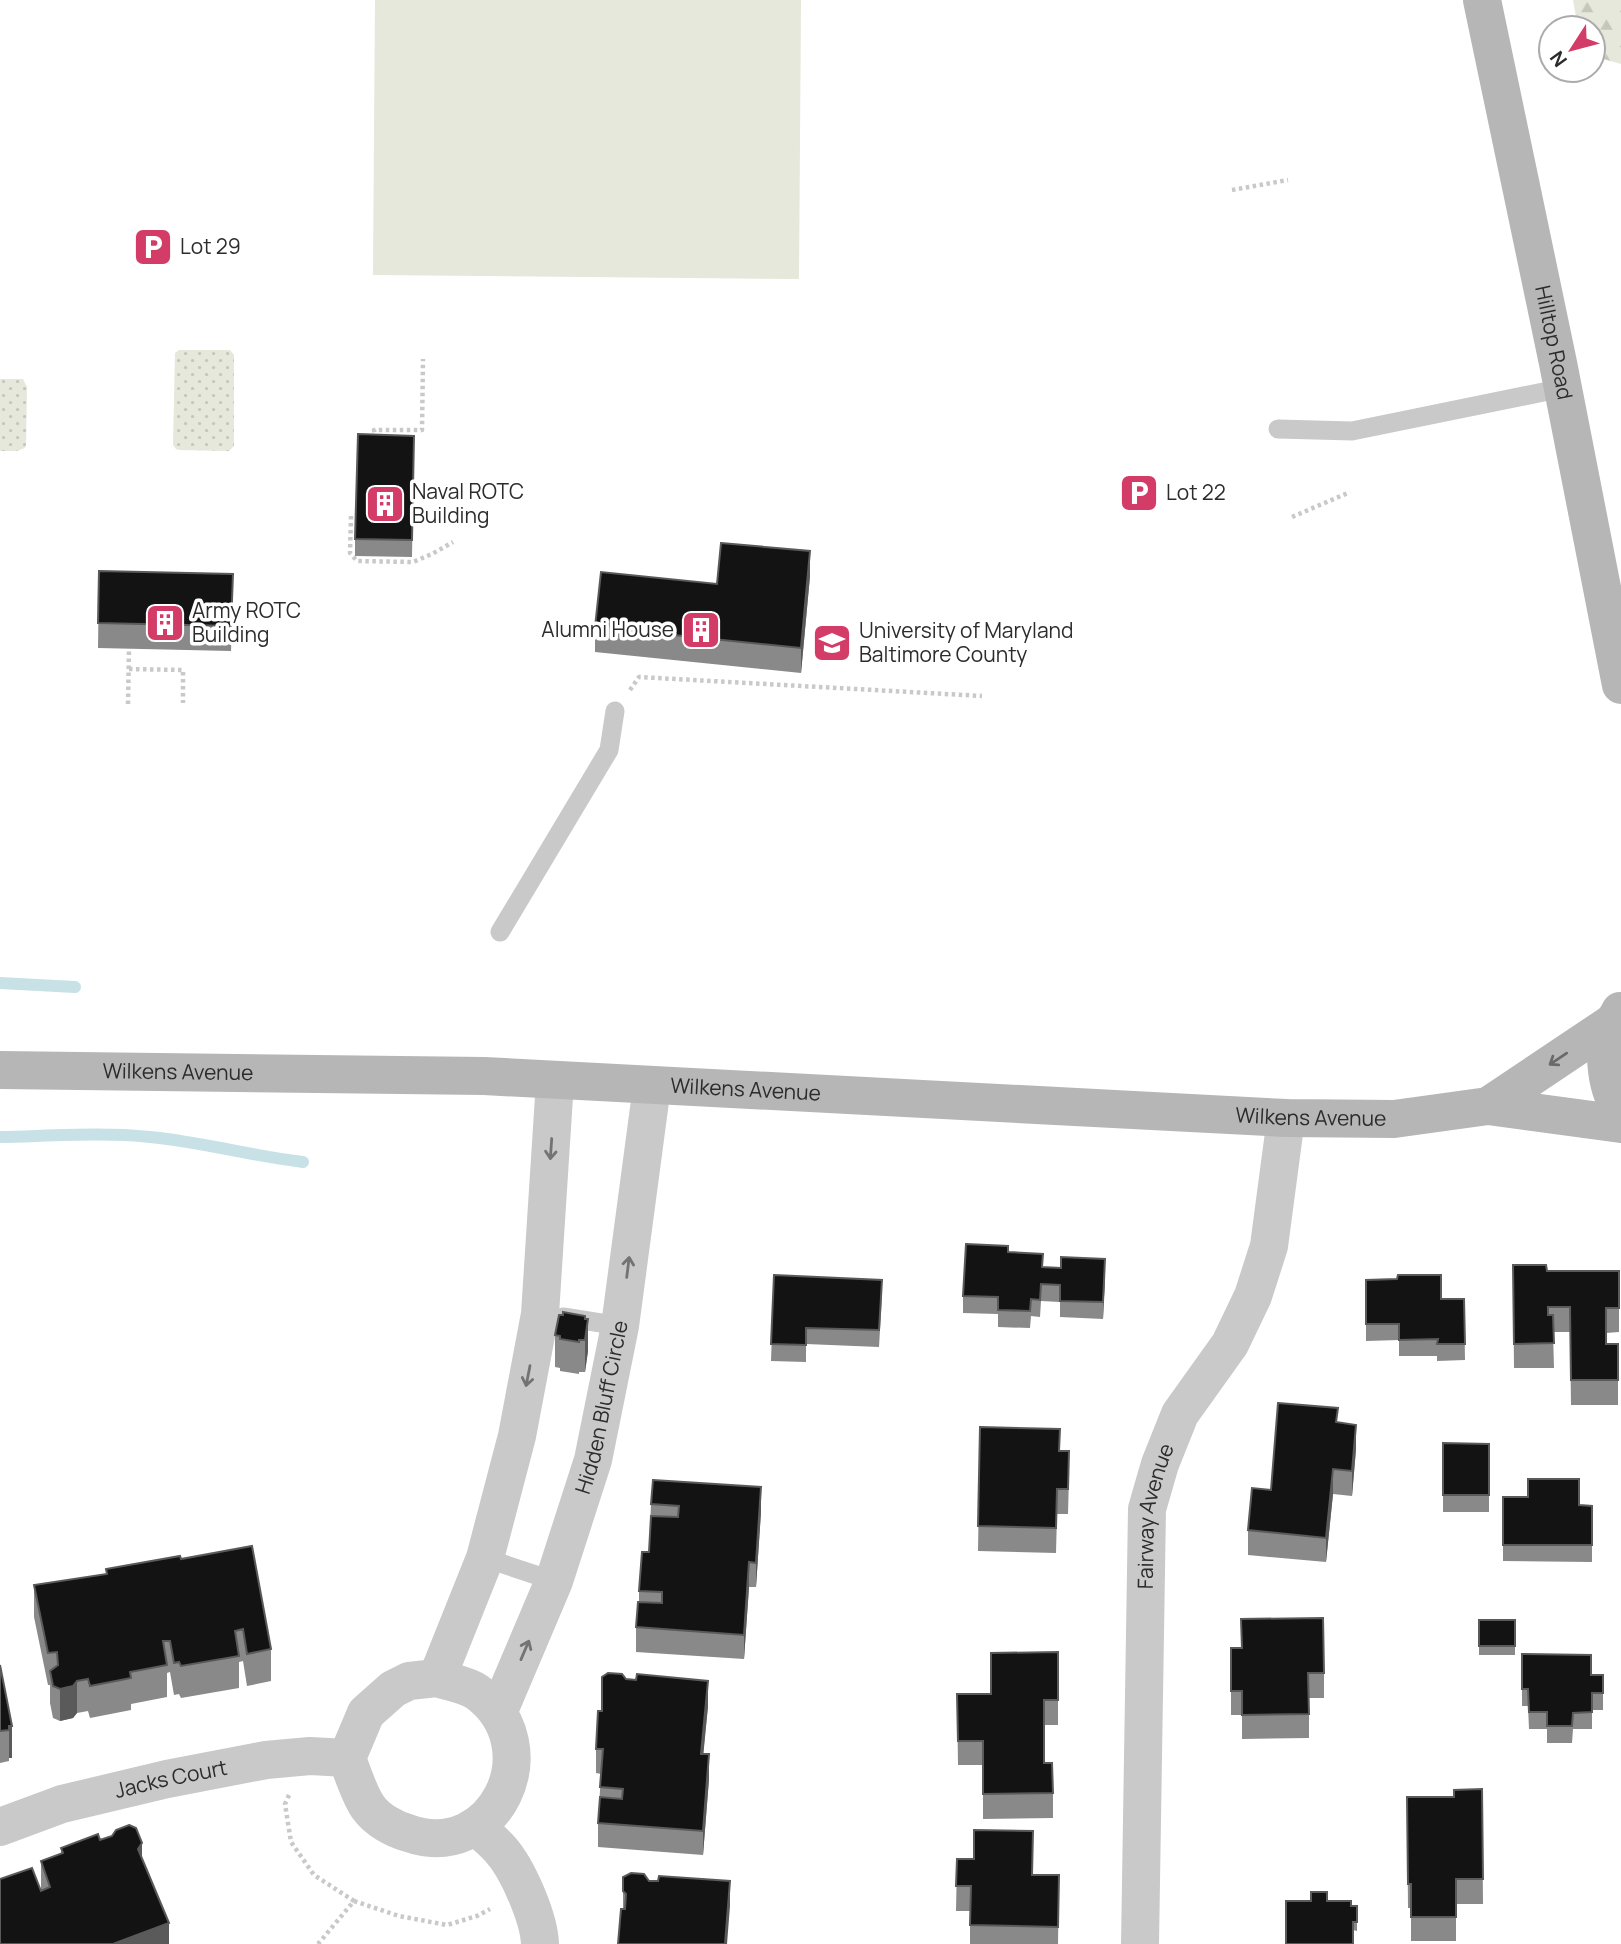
<svg xmlns="http://www.w3.org/2000/svg" width="1621" height="1944" viewBox="0 0 1621 1944" font-family="Manrope,sans-serif">
	<defs>
		<pattern id="grass-dots" width="8" height="8" patternUnits="userSpaceOnUse" patternTransform="scale(1.75)"><rect width="8" height="8" fill="#e5e8da"/><path d="M2 2h.1M6 6h.1" fill="none" stroke="#c5c7bb" stroke-width="1.8" stroke-linecap="round"/></pattern>
		<pattern id="forest-firs" width="22" height="20" patternUnits="userSpaceOnUse" patternTransform="scale(1.75)"><rect width="22" height="20" fill="#e5e8da"/><path d="M5 1l3.5 6h-7zM16 11l3.5 6h-7z" fill="#c5c7bb"/></pattern>
	</defs>
	<rect width="100%" height="100%" fill="#fff"/>
	<path fill="url(#grass-dots)" d="M179 350H230L234 355V446L229 451 179 450 176 449 173 445 175 353Z
		M0 379H23L27 387 26 445 25 448 17 451H0Z"/>
	<path fill="url(#forest-firs)" d="M1573 0H1621V64L1593 56V28H1578Z"/>
	<path fill="#e5e8da" d="M375 0H801L799 279 373 275Z"/>
	<g fill="none" stroke-linecap="round" stroke-linejoin="round">
		<path stroke="#c8e1e7" stroke-width="12" d="M0 983 75 987
			M0 1137C49 1136 102 1132 150 1137 202 1142 252 1156 303 1162"/>
		<path stroke="#c9c9c9" stroke-width="4.5" stroke-dasharray="3.5 3.5" stroke-linecap="butt" d="M1232 190 1288 180
			M376 439 374 430H422L423 359
			M351 516 350 553 357 561 413 562 432 554 453 542
			M1292 517 1350 492
			M129 669 183 670V703
			M630 690 639 677 982 696
			M128 704 129 648
			M289 1795 285 1804 291 1842 314 1875 354 1901 318 1944
			M354 1901 399 1916 447 1925 477 1916 490 1909"/>
		<path stroke="#c9c9c9" stroke-width="19" d="M1278 429 1352 431 1563 388
			M500 932 609 750 615 711
			M563 1317 620 1326
			M485 1558 554 1581"/>
		<g stroke="#c9c9c9" stroke-width="38">
			<path d="M437 1678 485 1558 517 1436 540 1314 555 1081"/>
			<path d="M437 1678C449 1682 467 1685 477 1692 552 1747 494 1864 408 1833 394 1829 377 1820 368 1807 360 1796 352 1772 347 1758L366 1713 393 1689 409 1681Z"/>
			<path id="s1" d="M498 1713 554 1581 593 1460 620 1326 652 1086"/>
			<path d="M476 1826C484 1834 493 1841 500 1849 518 1869 539 1918 540 1944"/>
			<path id="s2" d="M0 1827 62 1804 167 1779 266 1760 310 1756 347 1758"/>
			<path id="s3" d="M1140 1944 1147 1509 1160 1464 1180 1414 1230 1344 1253 1296 1269 1246 1286 1118"/>
		</g>
		<g stroke="#b6b6b6" stroke-width="38">
			<path id="s4" d="M1482 0 1558 363 1621 685"/>
			<path d="M1620 1011C1617 1018 1611 1025 1609 1031 1603 1052 1606 1092 1621 1108"/>
			<path id="s5" d="M0 1070 484 1076 1286 1118 1394 1119 1488 1106 1621 1124"/>
			<path d="M1488 1106 1615 1021"/>
		</g>
	</g>
	<path fill="#898989" d="M414 436 412 557 355 556V539Z
		M99 571 233 599 231 651 98 648Z
		M810 576 801 673 595 652V627L717 584Z
		M1008 1252 1043 1267 1105 1276 1103 1319 1060 1317V1302L1041 1301 1040 1317 1031 1316 1030 1328 998 1327V1314L963 1313V1296Z
		M1513 1265 1547 1271H1619V1332L1606 1333V1344H1618V1405H1571L1570 1332H1553L1554 1368H1514Z
		M774 1275 882 1296 879 1347 806 1344V1362L771 1361Z
		M1366 1280 1441 1299H1464L1465 1360 1437 1361V1356H1399V1340L1366 1341Z
		M563 1315 585 1316 588 1351 585 1372H579V1374L560 1371V1368L555 1367V1335Z
		M1338 1423 1356 1449 1352 1496 1333 1494 1326 1562 1248 1555V1530L1271 1490Z
		M980 1427 1060 1451 1069 1475 1068 1514H1057L1056 1553 978 1551Z
		M1443 1443 1489 1444V1512H1443Z
		M1503 1497 1592 1506V1562L1503 1561Z
		M651 1504 761 1512 756 1587H749L744 1659 636 1652V1627L639 1602V1591L649 1552Z
		M181 1559 271 1649V1681L247 1686 243 1661 239 1662V1688L181 1698 179 1694 174 1695 170 1672 167 1673V1697L131 1704V1710L90 1718 88 1711 77 1713 73 1718 60 1721 53 1718 50 1703V1685H48L34 1617V1585L106 1574V1569Z
		M1479 1620H1515V1655H1479Z
		M1058 1652V1725H1044V1763L1053 1793V1818L983 1819V1765H958L957 1694H991Z
		M1522 1654 1591 1675H1603V1710H1592V1729H1573L1572 1743H1547V1729H1529L1528 1706H1522Z
		M0 1665 12 1726V1758H9V1761L0 1763Z
		M1231 1673H1324V1698H1309V1738L1242 1739V1715H1231Z
		M626 1679 708 1706 703 1754 709 1779 703 1855 598 1847V1823L601 1774 596 1773V1749L602 1711Z
		M1482 1789 1483 1904H1456V1941H1411V1908H1408L1407 1797H1454Z
		M100 1840 142 1857 169 1944 41 1890V1861L61 1854V1848Z
		M957 1859 1033 1875H1059L1058 1944H970V1911H956Z
		M649 1881 730 1906 623 1909V1891Z
		M1351 1906H1357V1931L1353 1930Z"/>
	<path fill="#5a5a5a" d="M810 551V576L801 673V648Z
		M1105 1259V1276L1103 1319V1302Z
		M585 1316V1337L588 1319V1351L585 1372Z
		M1356 1425V1449L1352 1496V1471Z
		M1333 1469V1494L1326 1562V1538Z
		M761 1487V1512L756 1587V1563Z
		M749 1562V1587L744 1659V1635Z
		M77 1681V1713L73 1718 60 1721V1689Z
		M708 1681V1706L701 1779V1754Z
		M9 1726H12V1758H9Z
		M709 1754V1779L703 1855V1831Z
		M142 1843V1875L138 1849Z
		M730 1881V1906L727 1944H725Z
		M169 1923V1944H113Z"/>
	<path fill="#131313" stroke="#5a5a5a" stroke-width="2" d="M358 434 414 436 412 540 355 539Z
		M721 543 810 551 801 648 595 627 601 572 717 584Z
		M99 571 233 574 231 626 98 623Z
		M966 1244 1008 1246V1252L1043 1254 1042 1267 1061 1268V1257L1105 1259 1103 1302 1060 1301V1285L1041 1284 1040 1300 1031 1299 1030 1311 998 1310V1297L963 1296Z
		M1513 1265H1546L1547 1271H1619V1308H1606V1344H1618V1380H1571L1570 1307H1548V1315H1553L1554 1343 1514 1344Z
		M774 1275 882 1280 879 1330 806 1328V1345L771 1344Z
		M1398 1275H1441V1299H1464L1465 1344H1437L1438 1339 1399 1340V1324H1366V1280L1397 1279Z
		M563 1312 585 1316V1319H588L585 1340H579V1342L560 1339V1336L555 1335 559 1315H563Z
		M1278 1403 1338 1408 1336 1422 1356 1425 1352 1471 1333 1469 1326 1538 1248 1530 1252 1488 1271 1490Z
		M980 1427 1060 1429 1059 1451H1069L1068 1489H1057L1056 1528 978 1526Z
		M1443 1443 1489 1444V1495H1443Z
		M1528 1479H1579V1505L1592 1506V1545H1503V1497H1528Z
		M653 1480 761 1487 756 1563 749 1562 744 1635 636 1627 638 1602 662 1603V1592L639 1591 642 1552H649L651 1516 678 1517 679 1506 651 1504Z
		M252 1546 271 1649 247 1654 243 1629 235 1631 239 1656 181 1666 179 1662 174 1663 170 1641H163L167 1665 130 1672 131 1678 90 1686 88 1679 77 1681 73 1686 60 1689 53 1686 50 1671 58 1665 57 1652 48 1653 34 1585 107 1574 106 1569 180 1556 181 1559Z
		M1323 1618 1324 1673H1308L1309 1714 1242 1715V1691H1231V1648H1242L1241 1619Z
		M1479 1620H1515V1646H1479Z
		M1058 1652V1700H1044V1763H1052L1053 1793 983 1794V1741H958L957 1694H991V1653Z
		M1522 1654 1591 1655V1675H1603V1693H1592V1712L1573 1713 1572 1726H1547V1712H1529L1528 1689H1522Z
		M0 1665 12 1726H9V1730L0 1731Z
		M608 1673 622 1674 626 1679 636 1680 637 1674 708 1681 701 1754H709L703 1831 598 1823 600 1797 622 1799 623 1789 600 1787 603 1749H596L598 1711H602V1677Z
		M1482 1789 1483 1879H1456V1917H1411V1884H1408L1407 1797H1454V1790Z
		M129 1825 136 1828 142 1843 138 1849 169 1923 113 1944H0V1879L32 1868 41 1891 50 1887 41 1861 63 1853 61 1848 98 1834 100 1840 112 1836 116 1830Z
		M974 1830 1033 1831 1032 1875H1059L1058 1927 970 1925 971 1886H956L957 1859H974Z
		M631 1873 644 1874 649 1881H658L659 1876 730 1881 725 1944H618L621 1909H625L626 1894 623 1891V1877Z
		M1311 1892H1327V1901H1351V1906H1357V1922H1353V1944H1286V1901H1311Z"/>
	<defs><path id="oneway-shaft" d="M-6 0H5M1.5-3L5.5 0L1.5 3" fill="none" stroke-width="1.6" stroke-linecap="round" stroke-linejoin="round" transform="scale(1.75)"/></defs>
	<use stroke="#6a6a6a" href="#oneway-shaft" transform="translate(1558 1059) rotate(146)"/>
	<g stroke="#737373">
		<use href="#oneway-shaft" transform="translate(551 1149) rotate(94)"/>
		<use href="#oneway-shaft" transform="translate(628 1267) rotate(-83)"/>
		<use href="#oneway-shaft" transform="translate(528 1376) rotate(101)"/>
		<use href="#oneway-shaft" transform="translate(525 1650) rotate(-67)"/>
	</g>
	<defs>
		<g id="parking-square" transform="scale(2.0125)"><rect x="-9" y="-9" width="18" height="18" rx="4" fill="#d43c68" stroke="#fff"/><path d="M-3.5-5.5H1a3.5 3.5 0 0 1 0 7H-1V5.5H-3.5ZM-1-3.4V-.6H.8a1.4 1.4 0 0 0 0-2.8Z" fill="#fff"/></g>
		<g id="building-square" transform="scale(2.0125)"><rect x="-9" y="-9" width="18" height="18" rx="4" fill="#d43c68" stroke="#fff"/><path d="M-4-6H4V6H1V3H-1V6H-4ZM-2.5-4.3h1.7v1.8h-1.7ZM.8-4.3h1.7v1.8H.8ZM-2.5-1h1.7V.8h-1.7ZM.8-1h1.7V.8H.8Z" fill="#fff"/></g>
		<g id="university-square" transform="scale(2.0125)"><rect x="-9" y="-9" width="18" height="18" rx="4" fill="#d43c68" stroke="#fff"/><path d="M0-5L7-2L0 1L-7-2ZM-4 1L0 2.5L4 1V4Q0 6-4 4Z" fill="#fff"/></g>
	</defs>
	<g fill-rule="evenodd">
		<use href="#parking-square" x="153" y="247"/>
		<use href="#parking-square" x="1139" y="493"/>
		<use href="#building-square" x="385" y="504"/>
		<use href="#building-square" x="165" y="623"/>
		<use href="#building-square" x="701" y="630"/>
		<use href="#university-square" x="832" y="643"/>
	</g>
	<g text-anchor="middle" stroke-width="7" stroke-linejoin="round" paint-order="stroke">
		<g font-size="21" fill="#2c2c2c" stroke="#fff" text-anchor="start">
			<text x="180" y="254">Lot 29</text>
			<text x="412" y="499">Naval ROTC<tspan x="412" dy="24">Building</tspan></text>
			<text x="1166" y="500">Lot 22</text>
			<text x="192" y="618">Army ROTC<tspan x="192" dy="24">Building</tspan></text>
			<text x="674" y="637" text-anchor="end">Alumni House</text>
			<text x="859" y="638">University of Maryland<tspan x="859" dy="24">Baltimore County</tspan></text>
		</g>
		<g font-size="21" fill="#2c2c2c" stroke="#fff">
			<text dy="7" stroke="none"><textPath href="#s4" startOffset="350">Hilltop Road</textPath></text>
			<text dy="7" stroke="none"><textPath href="#s5" startOffset="178">Wilkens Avenue</textPath></text>
			<text dy="7" stroke="none"><textPath href="#s5" startOffset="746">Wilkens Avenue</textPath></text>
			<text dy="7" stroke="none"><textPath href="#s5" startOffset="1312">Wilkens Avenue</textPath></text>
			<text dy="7" stroke="none"><textPath href="#s1" startOffset="324">Hidden Bluff Circle</textPath></text>
			<text dy="7" stroke="none"><textPath href="#s3" startOffset="429">Fairway Avenue</textPath></text>
			<text dy="7" stroke="none"><textPath href="#s2" startOffset="178">Jacks Court</textPath></text>
		</g>
	</g>
	<g transform="translate(1572 49) rotate(234)"><circle r="33" fill="#ffffff" stroke="#ababab" stroke-width="2"/>
	<path d="M0-5L12 26L0 18L-12 26Z" fill="#d43c68"/>
	<text y="-10" font-size="19" font-weight="bold" text-anchor="middle" fill="#2c2c2c">N</text>
	</g>
</svg>
